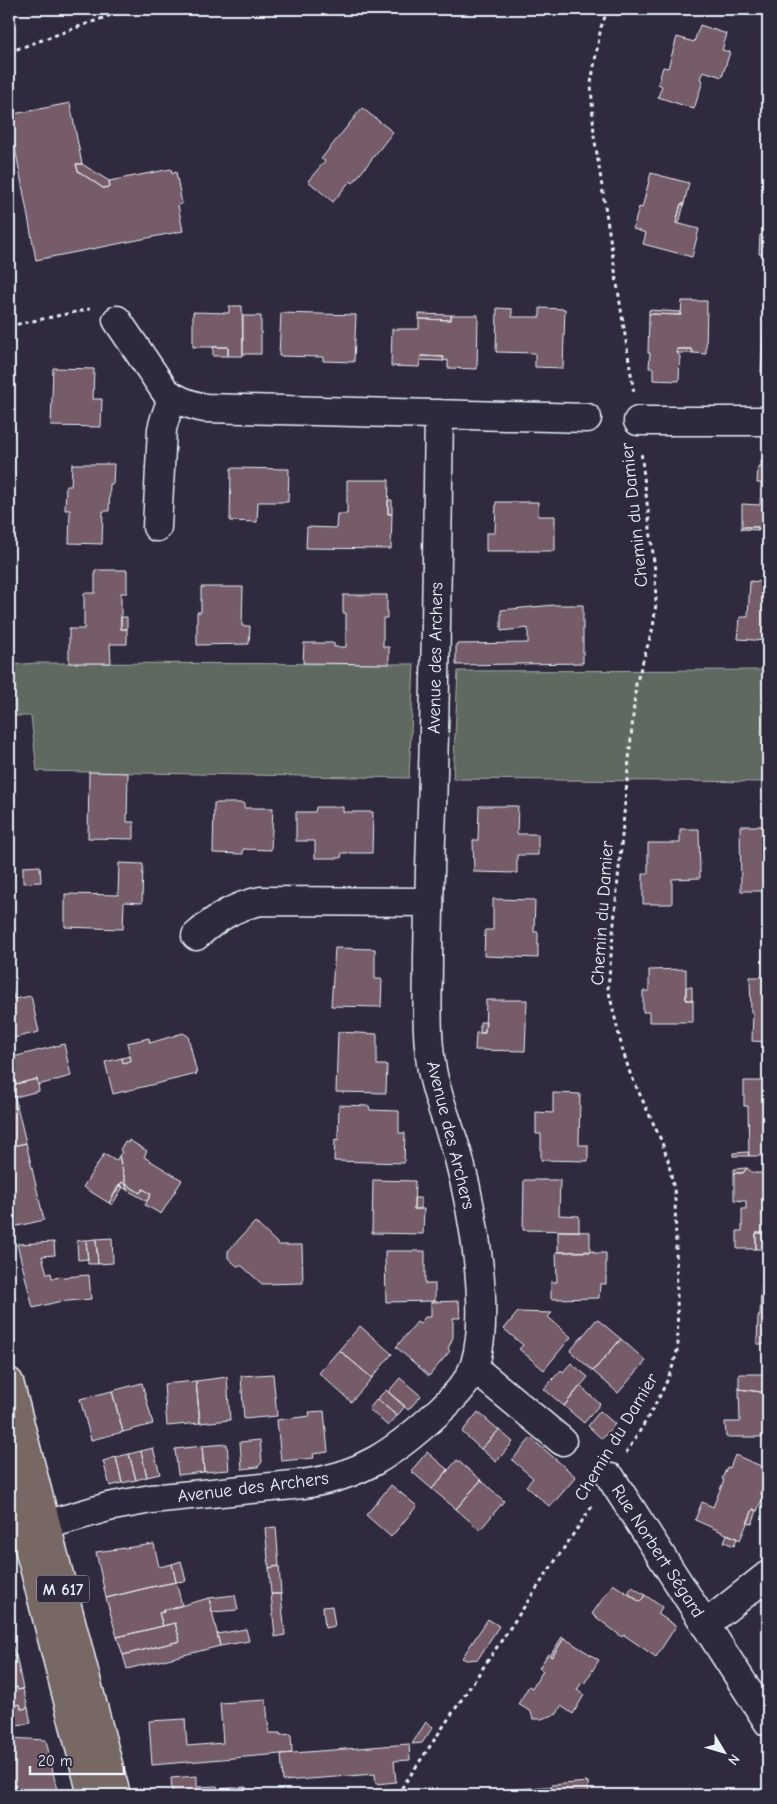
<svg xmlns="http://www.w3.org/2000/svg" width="777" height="1804" viewBox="0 0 777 1804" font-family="'Comic Neue',sans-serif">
	<rect width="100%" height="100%" fill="#2f2a3d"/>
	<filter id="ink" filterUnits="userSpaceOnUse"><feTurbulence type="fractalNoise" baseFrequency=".02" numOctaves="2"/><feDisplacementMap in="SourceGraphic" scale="10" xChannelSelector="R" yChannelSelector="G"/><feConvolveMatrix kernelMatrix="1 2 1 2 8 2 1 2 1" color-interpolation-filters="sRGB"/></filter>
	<g filter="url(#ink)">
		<path fill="#5f695e" stroke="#a4adab" d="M38 663 414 664 409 778 37 771 31 716H9V665Z
			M768 670V782L453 779 458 671Z"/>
		<path fill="#4c6077" stroke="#8a9aab" d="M550 1786 551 1795H505V1790Z"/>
		<path fill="#745c67" stroke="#e8f1f8" d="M700 25 727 34 722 50 730 52 722 77 703 71 700 79 703 81 694 109 658 97 662 86 658 84 663 67 668 68 677 37 694 42Z
			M70 103 82 164H76L78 171 103 188 110 187 109 181 171 169 172 174 176 172 182 204 178 205 183 231 36 260 9 115Z
			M362 108 393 132 353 183 350 181 333 202 308 181 325 161 321 159Z
			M76 164H82L109 181 110 187 103 188 78 171Z
			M651 173 689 183 684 204H681L676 223 699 229 692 257 643 244 646 233 633 229 639 207 642 208Z
			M767 188H768V254H759L760 235 767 236V225H764Z
			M681 204H684L679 224 676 223Z
			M764 225H767V236H764Z
			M765 298H768V373L761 372Z
			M682 301H707L706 354 694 353 691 349H677V353L680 356 679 381 653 380V368H649L650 353H648L649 314 681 315Z
			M229 306H242L243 356H228V347H193V312L229 313Z
			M497 308 512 309V317H540V308L565 309 563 368 535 367V353L496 352Z
			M649 310 681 312V315L649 314Z
			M281 313 356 315 354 362 323 361V357L279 356Z
			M419 314 451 315V320L419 319Z
			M451 315H478L477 369 448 368V360L443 361 444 357 421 356 419 367 391 366 392 329H419V319L451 320Z
			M243 316H261V354H243Z
			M213 347H228V356H213Z
			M677 349H691L694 353H677Z
			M421 356 444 357 443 361 420 360Z
			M53 368 94 369 93 399H102L101 427 51 426Z
			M761 461 768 462V530H758V527H742V504L760 505 761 483H757L758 467 761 468Z
			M72 464H114L113 484H110L109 511H103L102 544 69 543 70 510H65L66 486H71Z
			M231 468 289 469 288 502H258L257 522 230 521Z
			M347 480H389L388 514H392L391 549 306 548 307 527 336 528 337 514H347Z
			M388 500H392V514H388Z
			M496 502H538V516H555V551H486V533H495Z
			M742 527H758V530L741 529Z
			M95 570H127V593H121V629H127V644H110L111 663H69V629H84V593H95Z
			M761 579H768V641L738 639 740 617H748L750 581 761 582Z
			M201 587H243L242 626H250L249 644 197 645V612H201Z
			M343 595H387V618H383V647H389V664L303 663 304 643H334V647H346V613H343Z
			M554 605H583V663L456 665V644L528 643V628L501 631V610Z
			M121 617H127V629H121Z
			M89 772 128 773 127 822H134V839L88 838Z
			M214 803H244V808H273L271 850 243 849V854L213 853Z
			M479 806H518L517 834H538V855H517V873L474 872 473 840H478Z
			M316 807H343V812H373L372 853H342L341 858H315V841H296V812H315Z
			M740 826H768L767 891H741Z
			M680 829H699L700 878 672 879V904H643V874H648V843H680Z
			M119 863 143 864 142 903 124 902 123 929 65 927V894L118 895Z
			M40 866 41 882 23 883V867Z
			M493 899 535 900 534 932H538V958L484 956 485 930H493Z
			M335 948 375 949V979H382L381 1007 331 1006Z
			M767 961H768V1042L752 1041 753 1012H751L750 977H767Z
			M686 969V1000H693V1022H649V1012H643V991H649V970Z
			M9 976 14 999 31 996 39 1032 9 1039Z
			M686 987H692V1000H686Z
			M486 1000H527L525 1051 475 1050 476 1033H485Z
			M480 1022H486L485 1033H480Z
			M338 1032 377 1034V1065H387L386 1093 336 1092Z
			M183 1033 188 1036 197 1074 113 1094 105 1062 122 1058 123 1063 131 1061 127 1043 149 1038 150 1043Z
			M64 1044 71 1076 38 1085 37 1079 12 1085 26 1143 9 1147V1058Z
			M130 1056 131 1061 123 1063 122 1058Z
			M37 1079 39 1091 15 1097 12 1085Z
			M744 1081H768V1156H749L748 1106H744Z
			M553 1093 580 1094 579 1145H588V1161L541 1160V1134H536V1112L553 1113Z
			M339 1105 369 1106 370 1110 399 1111V1133H405L404 1163 334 1161 335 1139 338 1140Z
			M129 1140 147 1151 144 1157 182 1180 161 1214 145 1205 151 1194 143 1189 140 1193 126 1184 119 1156 122 1152 120 1150 125 1141 128 1143Z
			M26 1143 44 1220 13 1227 9 1207V1147Z
			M748 1152 749 1156H733V1153Z
			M104 1154 116 1161 119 1156 126 1184 122 1182 109 1203 83 1187Z
			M747 1168 753 1173H768V1233H756V1249H737V1231H742V1209H746V1201L734 1200V1173H743Z
			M747 1168 743 1173H734V1169Z
			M373 1180 415 1181 414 1209H424L423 1234 372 1233Z
			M524 1180H560L559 1215 579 1216V1231L523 1230Z
			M122 1182 126 1184 127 1190 119 1185Z
			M126 1184 140 1193 143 1189 151 1194 147 1201 127 1190Z
			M119 1185 123 1187 112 1205 109 1203Z
			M414 1198H421V1209H414Z
			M255 1222 279 1245H302L303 1283 262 1284 242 1266H237L228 1258V1251Z
			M558 1231 590 1232V1252H558Z
			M756 1233H768V1249H756Z
			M112 1238 113 1263 98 1264 96 1239Z
			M96 1239 98 1264H88L86 1240Z
			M82 1240H86L88 1259 78 1260 77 1241Z
			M54 1242 55 1255 42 1256 47 1274 51 1273 52 1278 89 1275 91 1299 57 1302 33 1308 17 1244Z
			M385 1251H425V1284H435V1301L386 1302Z
			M594 1251V1253H606V1284H600L599 1298 551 1299V1282H557L556 1252Z
			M761 1287H768V1344H757L758 1316H760Z
			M459 1301 460 1318H453V1337L448 1349 450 1351 429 1376 396 1347 417 1322 420 1324 425 1317H431V1302Z
			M518 1312 552 1313 548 1317 571 1337 544 1370 519 1349 523 1345 504 1329Z
			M597 1319 621 1339 593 1371 570 1351Z
			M360 1326 392 1354 372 1378 339 1350Z
			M621 1339 646 1361 618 1393 593 1371Z
			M339 1350 372 1378 351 1402 319 1373Z
			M571 1363 588 1377 564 1406 544 1389 561 1370 563 1372Z
			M273 1374 277 1416 244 1419 241 1376Z
			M739 1374H768V1393L739 1389Z
			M227 1377 230 1420 200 1423 196 1381Z
			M400 1378 421 1396 408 1410 388 1392Z
			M196 1381 200 1423 167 1426 164 1384Z
			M142 1383 153 1424 123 1432 112 1391Z
			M580 1386 600 1404 584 1423 564 1406Z
			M739 1389 768 1393V1437H726L725 1422H740Z
			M386 1390 405 1406 397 1416 377 1399Z
			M112 1391 123 1432 91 1440 80 1399Z
			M377 1399 397 1416 388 1426 369 1409Z
			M324 1411 328 1452 313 1454 314 1458 281 1461 277 1420 310 1416 309 1412Z
			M600 1411 615 1424 602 1439 588 1426Z
			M478 1412 499 1430 481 1449 462 1432Z
			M499 1430 513 1442 496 1462 481 1449Z
			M531 1438 576 1477 550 1507 526 1486 533 1478 512 1460Z
			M260 1440 262 1462 258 1467 242 1469 240 1442Z
			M227 1444 229 1470 204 1472 202 1446Z
			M202 1446 204 1472 178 1475 175 1449Z
			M153 1448 160 1474 147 1477 141 1451Z
			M141 1451 147 1477 136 1480 129 1454Z
			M427 1452 448 1470 432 1489 411 1471Z
			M129 1454 136 1480 122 1483 116 1457Z
			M735 1455 768 1469V1474L760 1493 765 1494 757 1511 753 1509 740 1540 695 1520 702 1502 713 1507 724 1480 722 1479 727 1467 730 1468Z
			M116 1457 122 1483 110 1486 103 1461Z
			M457 1460 481 1480 456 1509 432 1489Z
			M481 1480 504 1501 480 1530 456 1509Z
			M391 1485 417 1506 391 1537 366 1515Z
			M753 1509 757 1511 752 1524 748 1523Z
			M276 1527 279 1566 269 1568 265 1528Z
			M727 1534 737 1538 734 1546 724 1542Z
			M154 1544 159 1567 172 1564 176 1582 151 1587 106 1598 96 1552Z
			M181 1561 186 1581 176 1582 172 1564Z
			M279 1566 281 1594H271L269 1568Z
			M176 1582 182 1605 162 1611 164 1612 159 1613 163 1626 117 1637 106 1598 151 1587Z
			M613 1584 640 1602 645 1595 662 1607 658 1614 676 1626 656 1657 624 1635 622 1637 592 1614Z
			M632 1587 645 1595 640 1602 628 1593Z
			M271 1594H281L285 1635 275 1637Z
			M235 1595 238 1610 212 1612 209 1598Z
			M209 1598 220 1646 127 1669 123 1655 180 1641 175 1623 163 1626 159 1613 164 1612 162 1611Z
			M332 1606 335 1626 325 1628 323 1607Z
			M488 1619 499 1626 478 1659 466 1660 462 1658Z
			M175 1623 180 1641 123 1655 117 1637Z
			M246 1629 249 1641 220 1646 217 1634Z
			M9 1631 15 1656 9 1657Z
			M562 1637 564 1638 552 1657 550 1656Z
			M564 1638 599 1660 584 1684 582 1682 577 1690 584 1695 573 1714 561 1706 557 1714 541 1719H533L531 1712 518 1704 529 1686 532 1688 543 1671 539 1668 548 1654 552 1657Z
			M16 1655 23 1689 18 1690 17 1687 9 1689V1657Z
			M17 1687 18 1690 23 1689 28 1708 21 1709 20 1704 9 1707V1689Z
			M266 1700 269 1733H280V1735L291 1734 292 1753 152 1765 149 1721 185 1719 187 1746 223 1743 220 1703Z
			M20 1704 21 1709 28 1708 31 1723 9 1726V1707Z
			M426 1722 433 1727 422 1743 412 1744Z
			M9 1738 46 1740 58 1795H16L9 1767Z
			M409 1744 410 1760 394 1761 396 1782 376 1784 375 1774 283 1781 281 1754Z
			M197 1776V1787L217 1786 218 1789 246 1787V1795H161V1794L172 1793 171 1778Z
			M588 1782 589 1795H552L551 1785Z"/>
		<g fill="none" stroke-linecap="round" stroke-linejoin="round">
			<g stroke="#e8f1f8" stroke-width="31">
				<path id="minor" d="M117 320 165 391C177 401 190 405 205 408L587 418
					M638 421H768
					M157 527 162 429 165 418 172 398
					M196 936C216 918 235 906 261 901L429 902
					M474 1368 562 1441
					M611 1478 768 1722
					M25 1531 108 1507 151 1499 303 1484C359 1477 395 1452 436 1414 452 1399 468 1385 475 1364 491 1311 473 1213 459 1159 451 1131 439 1103 433 1075 425 1036 428 996 428 957 429 908 430 858 432 809 436 677 437 546 439 414
					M705 1625 768 1575"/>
			</g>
			<g stroke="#e8f1f8" stroke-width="31">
				<path id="major" d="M9 1382 116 1795
					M9 1469 92 1795"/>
			</g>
			<path stroke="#e8f1f8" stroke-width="3" stroke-dasharray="4 4" stroke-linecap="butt" d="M608 9 601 27 591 83 594 135 634 393
				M9 52 128 9
				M9 326 90 309
				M626 1453C645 1423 672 1381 678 1346L675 1195 668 1160 661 1140 630 1073 622 1048 608 988 636 684 653 628 656 604 655 571 641 451
				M397 1795 593 1505"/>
			<use href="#minor" stroke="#2f2a3d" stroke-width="28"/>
			<use href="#major" stroke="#776864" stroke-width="28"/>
		</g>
	</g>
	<g text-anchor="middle" stroke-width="4" stroke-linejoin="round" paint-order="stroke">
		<rect fill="#2f2a3d" stroke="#b0b5c0" stroke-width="1" x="37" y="1575.5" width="52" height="27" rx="4"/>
		<g font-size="16" font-weight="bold" fill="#e8f1f8">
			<text x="63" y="1595">M 617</text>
		</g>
		<g font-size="18" fill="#e8f1f8" stroke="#2f2a3d">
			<text transform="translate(634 515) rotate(-96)" y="6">Chemin du Damier</text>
			<text transform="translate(435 658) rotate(-89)" y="6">Avenue des Archers</text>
			<text transform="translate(602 913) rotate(-86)" y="6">Chemin du Damier</text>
			<text transform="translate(451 1135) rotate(76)" y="6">Avenue des Archers</text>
			<text transform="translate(616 1437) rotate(-59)" y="6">Chemin du Damier</text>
			<text transform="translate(253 1487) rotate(-7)" y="6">Avenue des Archers</text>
			<text transform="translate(658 1551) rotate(57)" y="6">Rue Norbert Ségard</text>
		</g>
	</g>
	<rect width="777" height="1804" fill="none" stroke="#2f2a3d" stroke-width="30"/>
	<rect x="15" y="15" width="747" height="1774" fill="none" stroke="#e8f1f8" stroke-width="2" filter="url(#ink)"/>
	<g transform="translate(724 1752) rotate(128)" stroke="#2f2a3d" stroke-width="4" paint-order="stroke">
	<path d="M0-4L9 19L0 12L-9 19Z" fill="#e8f1f8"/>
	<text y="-8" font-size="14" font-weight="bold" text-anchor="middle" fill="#e8f1f8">N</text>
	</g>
	<path d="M30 1766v8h94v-8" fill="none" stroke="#e8f1f8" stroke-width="2.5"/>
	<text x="38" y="1766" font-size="15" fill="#e8f1f8" stroke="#2f2a3d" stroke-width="4" paint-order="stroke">20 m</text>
</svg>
